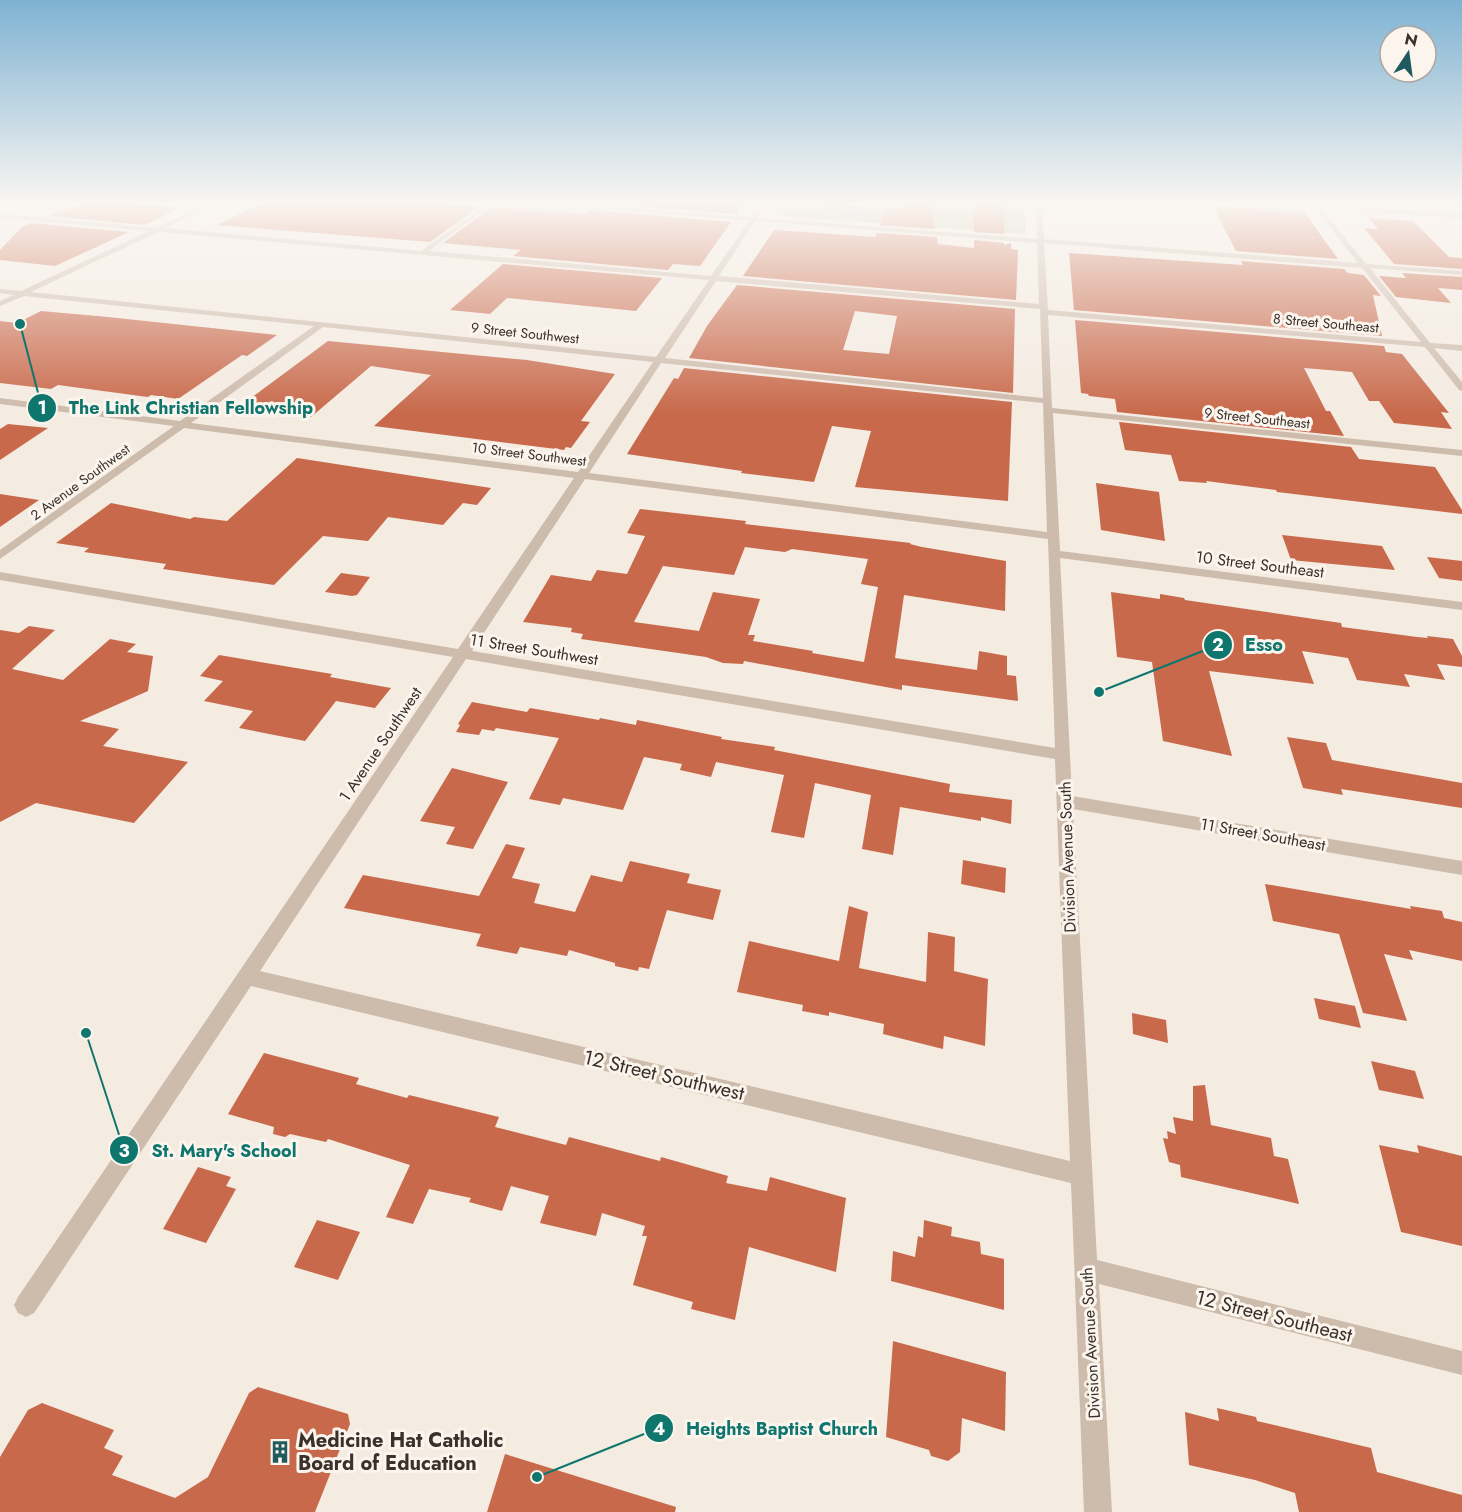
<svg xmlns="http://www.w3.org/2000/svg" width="1462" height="1512" viewBox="0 0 1462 1512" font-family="Jost,sans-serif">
	<rect width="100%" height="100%" fill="#f4ebe1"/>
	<path fill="#b8c4a0" d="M780 203H1024L1026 234 773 215Z"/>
	<path fill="#7fb0b2" d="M826 203 868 206 866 213 874 214 872 218 838 216 841 210 823 209Z"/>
	<path fill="#c8694b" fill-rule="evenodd" d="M84 203H123L182 207 144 225 49 216Z
		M262 203H430L480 206 430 242 217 225Z
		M589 203H744L736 214Z
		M903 203H931L935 229 880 225 887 207 902 208Z
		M973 203H1005L1004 234 974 232Z
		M1213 206 1304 212 1338 259 1236 251Z
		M492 207 588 214V210L731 222 700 266 673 264 668 270 513 256 521 250 443 243Z
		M1369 218 1413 221 1449 257 1462 258V269L1394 264 1364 228 1378 229Z
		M31 223 129 232 55 266 0 260V250L23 226Z
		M774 230 875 237 877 233 937 237 938 244 974 248V240L1004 243V245L1011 243V249L1018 250 1016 300 743 276Z
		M1069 253 1243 265 1241 261 1344 269 1348 273 1364 275 1381 296 1373 295 1382 336 1074 310Z
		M503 264 662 278 636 311 507 298 490 314 450 310Z
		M1402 273 1462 277V290L1438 288 1451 303 1396 297 1379 276 1406 278Z
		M737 285 1015 309 1013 393 689 358 707 326ZM855 311 897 316 889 354 843 350Z
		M41 311 108 317 277 335 247 356 242 355 178 399 151 395 148 397 58 385 51 389 0 383V321L17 323Z
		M1075 320 1384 346 1386 352 1402 354 1449 413 1441 412 1452 429 1394 423 1379 401H1369L1352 372 1304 368 1326 411H1330L1344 436 1117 412 1115 399 1089 396 1088 394 1081 393Z
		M328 341 527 360 615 374 581 421 590 422 571 448 566 447 564 450 374 426 431 375 371 366 311 417 268 412 271 410 240 406Z
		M684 368 1012 402 1008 501 855 487 871 431 832 426 814 482 741 473 742 471 627 454 674 378 678 379Z
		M1119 422 1351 447 1359 459 1435 467 1462 510V514L1277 492 1276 490 1206 481 1207 483 1179 481 1171 455 1125 450Z
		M8 424 48 428 0 460V429Z
		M297 458 491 488 477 505 463 503 443 525 388 517 368 541 323 536 274 585 163 569 166 564 84 552 89 548 56 543 111 503 190 519 194 517 227 521Z
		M1096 483 1159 492 1165 541 1101 530Z
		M0 494 39 500 0 527Z
		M640 509 746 521 745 524 911 543 910 544 922 547 1006 561 1005 611 904 595 895 658 977 670 979 651 1007 656V675L1016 676 1018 701 902 685V690L744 661 743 664 723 663 706 657 581 639 583 634 571 632 572 628 523 622 551 575 591 581 597 570 627 574 645 536 627 533ZM745 547 785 552 792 549 868 559 861 584 878 587 864 662 812 653 813 651 753 641 755 635H748L760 599 713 592 699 631 634 622 663 566 734 575Z
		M1282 535 1382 546 1395 570 1291 560Z
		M1427 557 1462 561V581L1439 578Z
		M341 573 370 577 357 595 352 596 325 592Z
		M1111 592 1160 599V594L1184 598 1185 600 1341 623 1342 627 1417 637 1428 638 1427 636 1453 639 1462 656V667L1437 664 1445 680 1404 674 1410 687 1357 680 1348 658 1302 651 1314 684 1209 671 1232 756 1163 741 1152 662 1117 657Z
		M29 626 55 630 12 669 63 680 110 639 136 644 127 652 153 656 148 691 80 721 119 729 103 746 188 762 134 823 36 803 0 822V630L19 633Z
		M219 655 332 674 330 677 391 688 375 708 336 701 305 741 239 728 253 711 204 701 223 681 200 676Z
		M472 702 527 712 530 708 599 720 600 718 636 725 637 720 722 737 721 739 775 747 774 750 950 784 949 792 1012 800 1011 824 981 817V821L900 807 893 855 862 849 871 795 815 783 804 838 771 832 784 775 716 762 711 777 680 770 682 764 644 757 623 810 563 798 560 805 529 799 559 738 496 728 494 731 482 729 479 735 456 732 460 725 458 724Z
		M1287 737 1326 743 1332 760 1462 783V808L1341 789 1343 795 1303 788Z
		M452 768 508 782 473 849 446 844 455 827 420 821Z
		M506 844 525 848 512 878 540 884 534 903 575 912 591 875 622 882 630 861 690 874 687 883 721 890 713 920 667 910 649 969 639 967 638 971 615 966V963L569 950 567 956 520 947 517 954 476 946 481 934 344 908 363 875 479 896Z
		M963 860 1006 868 1005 893 961 884Z
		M1265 884 1411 909 1410 906 1442 911 1444 918 1462 922V961L1409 950 1413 960 1384 954 1407 1021 1363 1013 1339 934 1273 921Z
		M849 906 868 912 859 968 926 982 928 932 955 937 954 971 988 979 985 1046 944 1036 943 1049 883 1034 884 1024 829 1012V1016L802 1011 803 1005 737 992 749 941 839 961Z
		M1314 998 1355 1006 1361 1028 1319 1019Z
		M1132 1013 1166 1020 1168 1043 1133 1034Z
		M264 1053 359 1078 356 1084 407 1098 409 1095 499 1117 495 1127 566 1145 569 1137 660 1161 661 1157 728 1176 726 1183 767 1191 770 1177 846 1198 836 1272 749 1247 735 1320 691 1309 693 1302 633 1285 647 1236H642L645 1226 602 1213 596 1236 540 1223 549 1196 511 1186 502 1211 469 1202 471 1198 429 1189 413 1224 386 1217 410 1165 328 1139 326 1142 290 1134 285 1137 273 1134 274 1127 228 1114Z
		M1371 1061 1415 1071 1424 1099 1379 1090Z
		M1205 1085 1211 1125 1271 1138 1274 1156 1288 1159 1299 1204 1181 1177 1180 1165 1169 1162 1163 1138 1168 1139 1167 1131 1176 1134 1173 1117 1193 1121V1086Z
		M1379 1145 1419 1153 1417 1145 1462 1156V1246L1401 1232Z
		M198 1167 231 1177 226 1186 236 1189 206 1243 163 1229Z
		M317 1220 360 1232 338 1280 294 1267Z
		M924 1220 952 1227 951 1236 980 1242 981 1254 1004 1259V1310L891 1281 893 1251 915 1257 918 1236 923 1238Z
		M893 1341 1006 1372 1005 1431 962 1418 960 1452 948 1461 931 1456 929 1450 886 1437Z
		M258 1387 348 1414 350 1424 315 1512H0V1457L28 1410 42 1403 114 1430 104 1448 123 1456 112 1475 175 1498 208 1477 249 1393Z
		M1217 1408 1256 1417 1257 1421 1371 1448 1377 1472 1462 1495V1512H1299L1295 1493 1255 1480 1189 1465 1185 1412 1219 1421Z
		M505 1454 676 1507 675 1512H487Z"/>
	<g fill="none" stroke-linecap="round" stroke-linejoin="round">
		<path fill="#cdbbac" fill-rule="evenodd" d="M210 203H217L165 228 421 251 488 203H494L429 251 711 276 749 221 533 203H555L751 217 761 203H767L757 218 1037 239 1036 203H1042L1044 239 1358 263 1315 208 1257 203 1314 205 1334 203 1328 205 1462 214V218L1322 209 1366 264 1462 271V275L1370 268 1430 343 1462 345V351L1434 348 1462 382V391L1459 390 1425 347 1048 315 1052 408 1462 450V456L1053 413 1060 551 1462 602V610L1060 558 1072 796 1462 861V875L1073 809 1097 1260 1462 1351V1375L1099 1284 1112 1512H1084L1071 1183 251 986 34 1313 26 1317 18 1313 14 1305 18 1297 453 657 0 580V572L458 649 574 478 184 428 0 559V550L174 426 0 404V398L180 421 314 326 24 296 0 306V301L14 295 0 293V289L21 291 149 231 0 218V214L156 228ZM755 221 1037 243 1039 304 719 276ZM158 232 709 280 656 357 31 292ZM1044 243 1362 268 1421 342 1048 310ZM716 281 1040 309 1043 398 665 358ZM323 327 653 362 578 472 191 423ZM661 363 1043 403 1047 532 589 473ZM585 479 1048 539 1055 748 472 651ZM466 659 1055 759 1070 1161 260 971Z"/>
	</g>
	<linearGradient id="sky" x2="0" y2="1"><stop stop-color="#7eb2d2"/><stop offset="0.49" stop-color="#faf6f2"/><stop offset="1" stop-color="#faf6f2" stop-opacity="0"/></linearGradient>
	<rect width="1462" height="414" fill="url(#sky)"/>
	<defs>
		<g id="building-bare" transform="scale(1.8)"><path d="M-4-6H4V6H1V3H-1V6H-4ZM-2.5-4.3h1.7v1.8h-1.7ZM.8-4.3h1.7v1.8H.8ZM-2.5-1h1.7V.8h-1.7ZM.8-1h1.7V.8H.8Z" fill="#1f5a5e" stroke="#fbf5ee" stroke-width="2.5" paint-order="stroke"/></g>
	</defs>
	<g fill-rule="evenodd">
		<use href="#building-bare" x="280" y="1452"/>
	</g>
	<g text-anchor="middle" stroke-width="6" stroke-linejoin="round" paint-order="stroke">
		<g font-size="14" fill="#3b302b" stroke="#fbf5ee">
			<text transform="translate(1326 323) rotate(5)" y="5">8 Street Southeast</text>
			<text transform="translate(525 333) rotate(6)" y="5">9 Street Southwest</text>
			<text transform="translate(1257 418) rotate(6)" y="5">9 Street Southeast</text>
			<text transform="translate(529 454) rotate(7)" y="5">10 Street Southwest</text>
			<text transform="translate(80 482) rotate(-36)" y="5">2 Avenue Southwest</text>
		</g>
		<g font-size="16" fill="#3b302b" stroke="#fbf5ee">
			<text transform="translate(1260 564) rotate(7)" y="6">10 Street Southeast</text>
			<text transform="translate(534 649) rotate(9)" y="6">11 Street Southwest</text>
			<text transform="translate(380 744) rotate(-56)" y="6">1 Avenue Southwest</text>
			<text transform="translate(1263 834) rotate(10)" y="6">11 Street Southeast</text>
			<text transform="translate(1067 857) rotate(-92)" y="6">Division Avenue South</text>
			<text transform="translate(1090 1343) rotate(-93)" y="6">Division Avenue South</text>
		</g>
		<g font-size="20" fill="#3b302b" stroke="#fbf5ee">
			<text transform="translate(664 1075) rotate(13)" y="7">12 Street Southwest</text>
			<text transform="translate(1274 1316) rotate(14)" y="7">12 Street Southeast</text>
		</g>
		<g font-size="20" font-weight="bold" fill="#3b302b" stroke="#fbf5ee" text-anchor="start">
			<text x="298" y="1447">Medicine Hat Catholic<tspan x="298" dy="23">Board of Education</tspan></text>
		</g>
	</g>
	<path fill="none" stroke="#0f766e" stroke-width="2" d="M20 324L42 408M1099 692L1218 645M86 1033L124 1150M537 1477L659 1428"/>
	<g fill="#0f766e" stroke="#fbf5ee" stroke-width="2">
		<circle cx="20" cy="324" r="6"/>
		<circle cx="1099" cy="692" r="6"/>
		<circle cx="86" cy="1033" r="6"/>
		<circle cx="537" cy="1477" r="6"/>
		<circle cx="42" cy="408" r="15"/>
		<circle cx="1218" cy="645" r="15"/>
		<circle cx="124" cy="1150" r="15"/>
		<circle cx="659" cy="1428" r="15"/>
	</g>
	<g font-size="18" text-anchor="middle" font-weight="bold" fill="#fff">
		<text x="42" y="414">1</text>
		<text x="1218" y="651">2</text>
		<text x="124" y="1157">3</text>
		<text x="659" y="1435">4</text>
	</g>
	<g font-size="18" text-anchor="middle" font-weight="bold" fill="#0f766e" stroke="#fbf5ee" stroke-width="6" stroke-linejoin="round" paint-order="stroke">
		<text x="191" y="414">The Link Christian Fellowship</text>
		<text x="1264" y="651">Esso</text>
		<text x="224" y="1157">St. Mary's School</text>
		<text x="782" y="1435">Heights Baptist Church</text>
	</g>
	<g transform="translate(1408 54) rotate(13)"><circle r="28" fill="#fbf5ee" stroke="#aea6a0" stroke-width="1.5"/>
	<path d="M0-4.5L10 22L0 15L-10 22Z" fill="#1f5a5e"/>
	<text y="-9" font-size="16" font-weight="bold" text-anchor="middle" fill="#3b302b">N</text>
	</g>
</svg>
